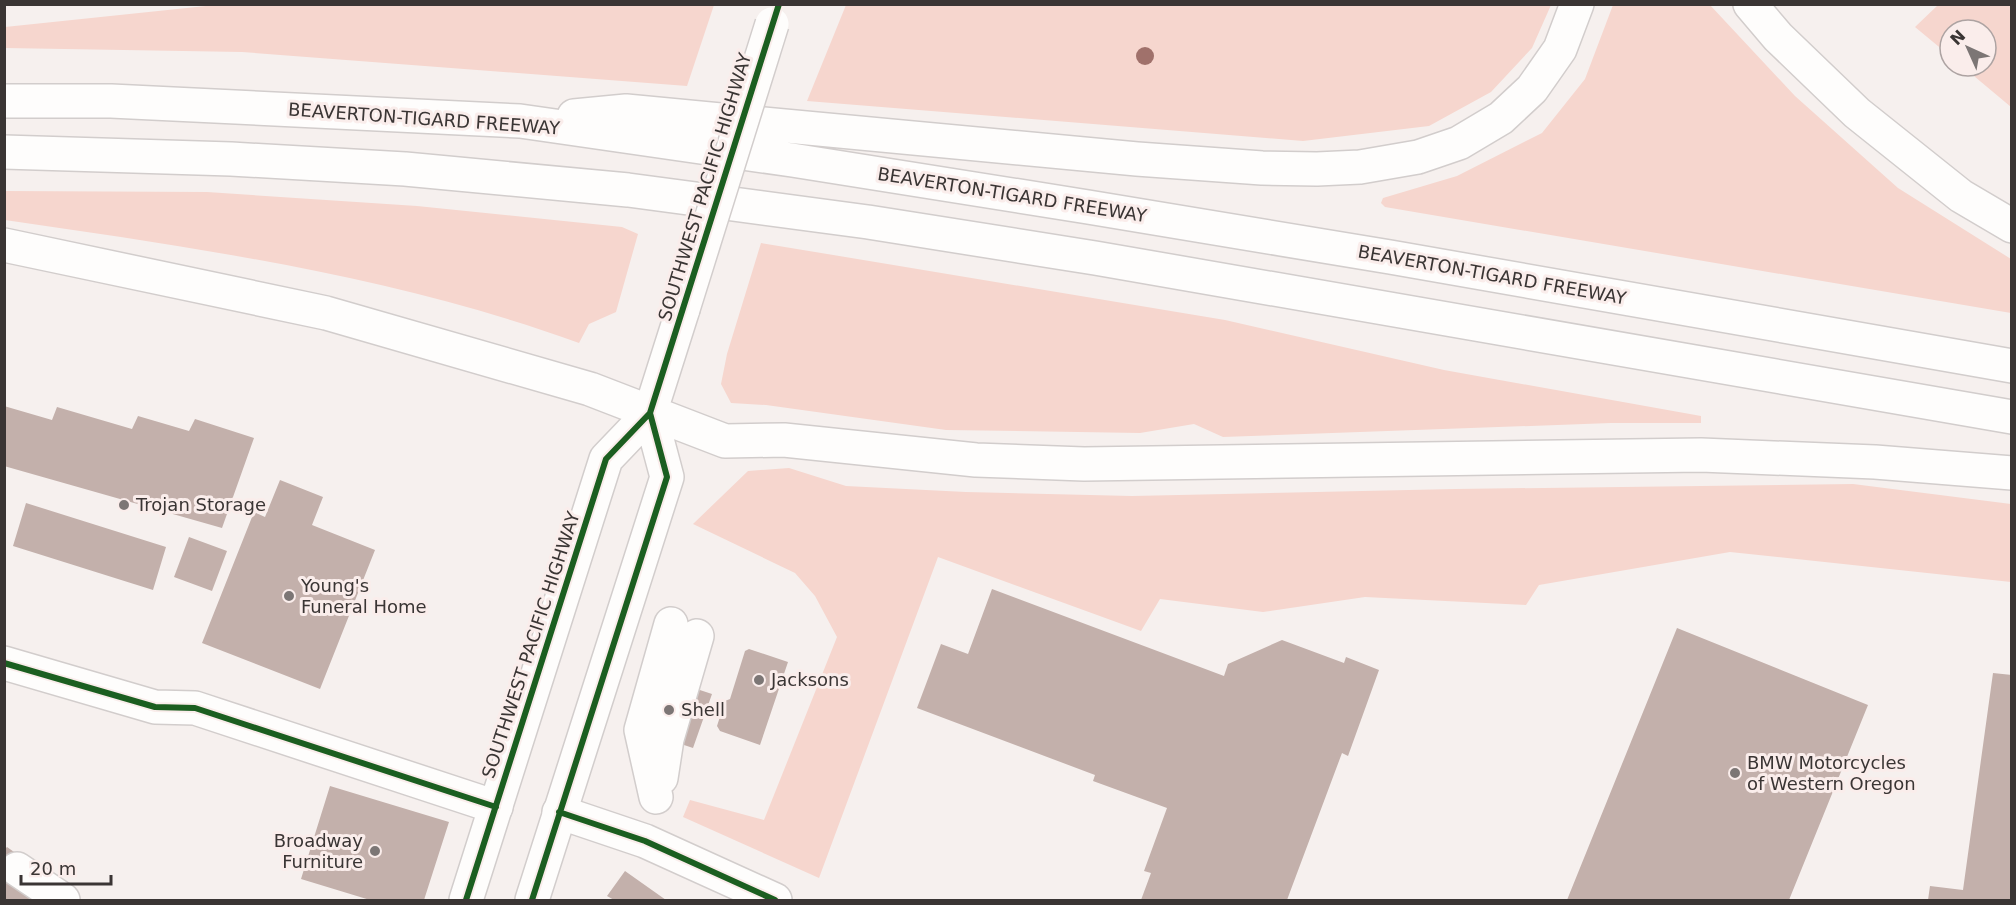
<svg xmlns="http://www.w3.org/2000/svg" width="2016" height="905" viewBox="0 0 2016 905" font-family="'DejaVu Sans',sans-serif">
	<rect width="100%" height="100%" fill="#f6f0ee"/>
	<path fill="#f6d6ce" d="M225 4H714V5L687 86 242 52 5 48V27Z
		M846 5V4L1551 5 1532 48 1491 92 1429 126 1303 141 807 101Z
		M1613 5H1710L1795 96 1898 188 2011 259V313L1385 207 1381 203 1383 198 1457 176 1542 133 1585 79Z
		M1938 5H2011V107L1962 66H1986V30H1950V56L1915 27Z
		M5 191 207 192 417 206 622 227 638 234 616 312 589 324 579 343C395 276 198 248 5 220Z
		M761 243 1225 320 1444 370 1701 416V423H1611L1223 437 1194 424 1140 433 946 430 766 405 731 403 721 384 727 354Z
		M789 468 846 486 966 492 1132 496 1455 489 1853 484 2011 504V582L1730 552 1539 585 1526 605 1365 597 1263 612 1160 599 1141 631 938 557 819 878 683 817 690 800 764 820 837 637 815 596 795 573 693 524 748 471Z"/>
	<path fill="#c3b0ab" d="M4 406 52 420 57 407 132 429 138 416 189 431 195 419 254 438 222 528 4 466Z
		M280 480 323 497 312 525 375 550 320 689 202 643 254 512 265 517Z
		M26 503 166 547 153 590 13 546Z
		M189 537 227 551 212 591 174 577Z
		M992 589 1224 676 1228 664 1282 640 1344 663 1346 657 1379 670 1348 756 1342 753 1287 900H1141L1151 873 1144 871 1167 808 1093 781 1095 775 917 708 941 644 968 654Z
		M1677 628 1868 705 1789 900H1567Z
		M749 649 788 662 760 745 720 731 717 726 725 701 730 699 745 651Z
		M645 672 712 694 693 748 627 726Z
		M1993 673 2012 675V900H1928L1930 886 1963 890Z
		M330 786 449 822 424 900H370L301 879Z
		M7 847 24 859 7 882 33 900H4V850Z
		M625 871 666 900H614L607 896Z"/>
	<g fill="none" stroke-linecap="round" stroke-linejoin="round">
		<g stroke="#d2cdcc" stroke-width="36">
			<path id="minor" d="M4 663 155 707 195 708 496 807
				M661 778 667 739 697 636
				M656 797 641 730 671 624
				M559 812 645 841 775 900
				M17 869 63 900"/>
		</g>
		<g stroke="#d2cdcc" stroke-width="36">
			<path id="highway" d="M1750 4 1778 37 1857 113 1961 196 2012 226
				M4 101H111L520 121 792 160 1088 207 1390 257 2012 366
				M574 116 626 111 1137 159 1262 168 1317 169 1360 167 1418 157 1459 143 1501 118 1532 89 1560 49 1577 4
				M4 152 231 159 405 169 628 190 868 222 1095 258 2012 417
				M4 245 326 313 590 389 725 441 784 440 976 460 1084 464 1701 455 1875 462 2012 473
				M466 900 606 459 650 413 683 309
				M532 900 667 477 650 413"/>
		</g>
		<use href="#minor" stroke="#fefdfc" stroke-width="33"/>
		<use href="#highway" stroke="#fefdfc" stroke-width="33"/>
		<g stroke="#d2cdcc" stroke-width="36" stroke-linecap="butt">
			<path id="highway-bridge" d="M683 309 772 24"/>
		</g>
		<use href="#highway-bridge" stroke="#fefdfc" stroke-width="33"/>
		<g stroke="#faedeb" stroke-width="10">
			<path id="cycleway" d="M4 663 155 707 195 708 496 807
				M559 812 645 841 775 900
				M466 900 606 459 650 413 779 4
				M532 900 667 477 650 413"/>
		</g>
		<use href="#cycleway" stroke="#1b5e20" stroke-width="6"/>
	</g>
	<circle fill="#a0716b" cx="1145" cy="56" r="9"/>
	<g fill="#7c7675" stroke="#faedeb" stroke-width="2">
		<circle cx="124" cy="505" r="6"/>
		<circle cx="289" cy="596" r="6"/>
		<circle cx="759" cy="680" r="6"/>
		<circle cx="669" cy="710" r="6"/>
		<circle cx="1735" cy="773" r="6"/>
		<circle cx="375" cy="851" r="6"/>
	</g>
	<g text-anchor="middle" stroke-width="6" stroke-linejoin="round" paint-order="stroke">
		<g font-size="18" fill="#3a3534" stroke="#faedeb">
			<text transform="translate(424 119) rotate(4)" y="6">BEAVERTON-TIGARD FREEWAY</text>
			<text transform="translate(705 187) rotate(-73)" y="6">SOUTHWEST PACIFIC HIGHWAY</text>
			<text transform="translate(1012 195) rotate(9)" y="6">BEAVERTON-TIGARD FREEWAY</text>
			<text transform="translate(1492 275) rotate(10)" y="6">BEAVERTON-TIGARD FREEWAY</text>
			<text transform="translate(531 645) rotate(-72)" y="6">SOUTHWEST PACIFIC HIGHWAY</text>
		</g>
		<g font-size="18" fill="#3a3534" stroke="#faedeb" text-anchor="start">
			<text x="136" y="511">Trojan Storage</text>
			<text x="301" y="592">Young's<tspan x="301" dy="21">Funeral Home</tspan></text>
			<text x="771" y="686">Jacksons</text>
			<text x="681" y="716">Shell</text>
			<text x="1747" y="769">BMW Motorcycles<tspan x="1747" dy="21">of Western Oregon</tspan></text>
			<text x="363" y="847" text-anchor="end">Broadway<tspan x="363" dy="21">Furniture</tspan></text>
		</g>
	</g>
	<rect width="2016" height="905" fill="none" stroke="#3a3534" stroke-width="12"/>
	<g transform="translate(1968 48) rotate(315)"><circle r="28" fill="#faedeb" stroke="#ada3a2" stroke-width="1.5"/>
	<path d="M0-4.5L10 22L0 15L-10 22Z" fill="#7c7675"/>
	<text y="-9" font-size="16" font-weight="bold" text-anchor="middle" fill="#3a3534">N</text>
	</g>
	<path d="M21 875v9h90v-9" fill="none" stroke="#3a3534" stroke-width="3"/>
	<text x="30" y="875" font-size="18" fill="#3a3534" stroke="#faedeb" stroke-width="4.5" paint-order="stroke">20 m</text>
</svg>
